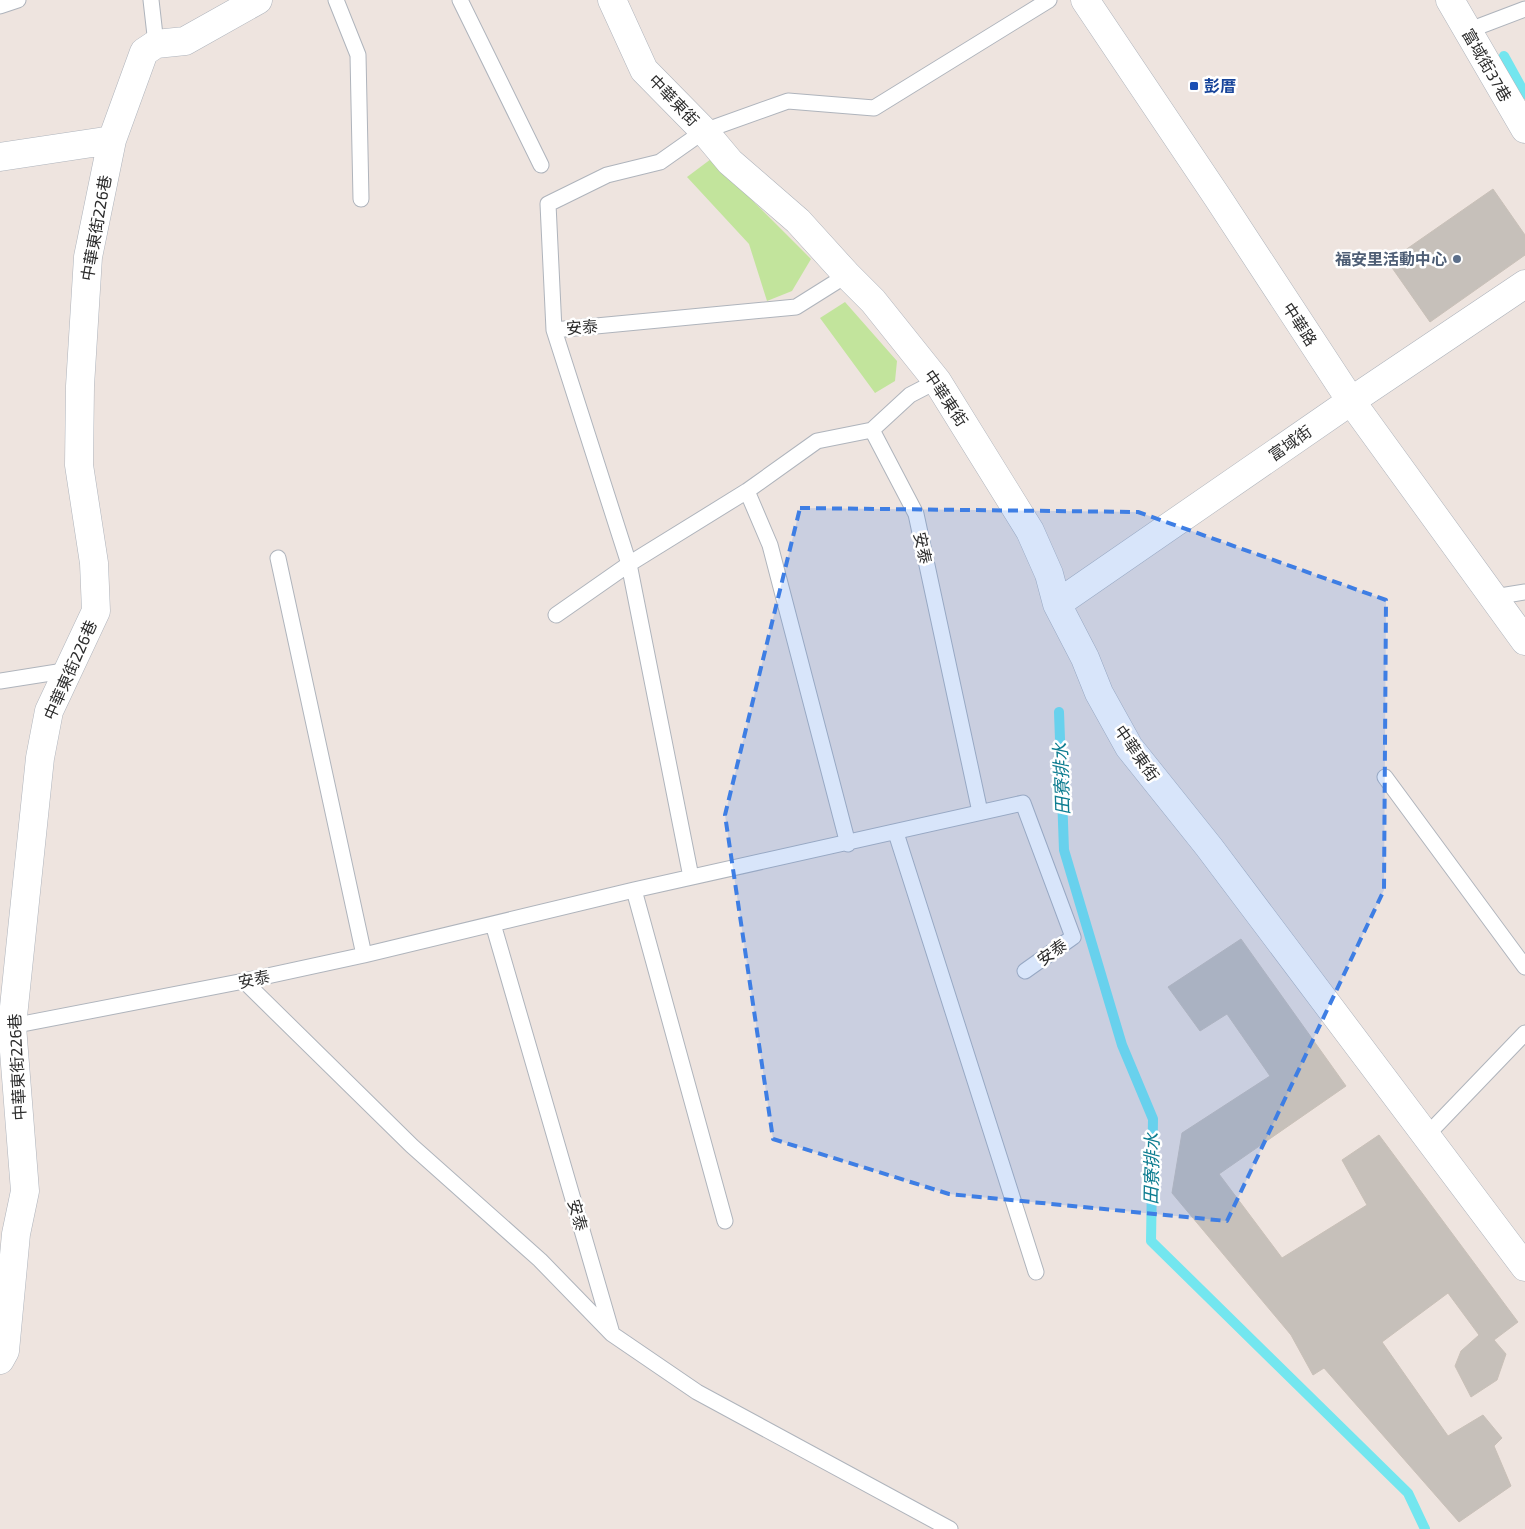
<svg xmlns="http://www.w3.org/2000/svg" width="1525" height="1529" viewBox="0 0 1525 1529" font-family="'Exo 2','Noto Sans TC',sans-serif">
	<rect width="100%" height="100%" fill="#eee4df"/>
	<path fill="#c2e49c" d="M711 159 811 259 792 291 767 301 749 244 687 177Z
		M845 302 897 361 895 381 875 393 820 318Z"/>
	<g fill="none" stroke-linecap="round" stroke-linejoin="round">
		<path stroke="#73e6ef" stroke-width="10" d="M1504 56 1525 94
			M1059 712 1064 850 1122 1045 1153 1119 1151 1241 1408 1493 1425 1529"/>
	</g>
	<path fill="#c6c0ba" stroke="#c9c0b8" d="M1493 189 1525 235V255L1430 322 1388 262Z
		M1241 939 1346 1086 1219 1174 1282 1258 1367 1205 1342 1160 1379 1135 1518 1322 1494 1340 1506 1354 1497 1380 1471 1397 1455 1366 1461 1351 1479 1335 1448 1293 1382 1342 1448 1436 1483 1415 1502 1438 1494 1446 1511 1486 1459 1522 1324 1368 1313 1375 1291 1335 1172 1193 1182 1133 1270 1076 1227 1014 1200 1031 1168 987Z"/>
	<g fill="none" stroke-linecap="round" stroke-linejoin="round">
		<g stroke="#afb4bc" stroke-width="17">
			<path id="lane" d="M151 0 156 44
				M336 0 358 55 361 199
				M460 0 541 165
				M0 6 18 0
				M1467 31 1525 9
				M554 330 796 307 847 275
				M872 430 916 514 980 812
				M872 430 910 395 937 381
				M747 491 770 545 848 844
				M278 558 364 955
				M1494 597 1525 592
				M556 615 629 564 747 491 817 441 872 430
				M0 681 70 670
				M1385 777 1525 967
				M896 833 1036 1272
				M691 877 629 564 554 330 548 204 607 175 660 162 704 131 788 101 874 108 1049 0
				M634 890 725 1221
				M493 924 611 1330
				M244 981 412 1146 540 1260 612 1334 697 1392 950 1529
				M12 1026 244 981 364 955 634 890 1023 803 1073 937 1025 971
				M1426 1136 1525 1033"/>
		</g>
		<g stroke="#afb4bc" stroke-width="29">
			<path id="street" d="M612 0 644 70 704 131 730 162 798 221 847 275 873 301 937 381 1030 531 1049 574 1057 604 1085 658 1099 693 1129 747 1209 847 1525 1267
				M1450 0 1525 129
				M0 157 112 140
				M1057 604 1351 401 1525 284
				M0 1360 5 1351 16 1234 25 1191 12 1026 40 758 49 711 96 611 94 563 79 465 80 386 88 257 112 140 144 52 156 44 185 41 258 0"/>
		</g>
		<g stroke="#afb4bc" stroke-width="29">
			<path id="secondary" d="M1085 0 1218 198 1351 401 1525 641"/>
		</g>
		<use href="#lane" stroke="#fff" stroke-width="15"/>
		<use href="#street" stroke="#fff" stroke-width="28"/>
		<use href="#secondary" stroke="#fff" stroke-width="28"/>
	</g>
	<path fill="#3e7ee4" fill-opacity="0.2" stroke="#3e7ee4" stroke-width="4" stroke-dasharray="10 6" stroke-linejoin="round" d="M800 508 1138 512 1386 600 1384 890 1227 1221 949 1194 773 1139 725 815Z"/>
	<rect fill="#1a4fb4" stroke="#fff" stroke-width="2" x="1189" y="81" width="10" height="10" rx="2.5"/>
	<circle fill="#5c6f8a" stroke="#fff" stroke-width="2" cx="1457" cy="259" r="5"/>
	<g text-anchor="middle" stroke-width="5" stroke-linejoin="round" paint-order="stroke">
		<g font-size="16" fill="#2c2c2c" stroke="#fff">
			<text transform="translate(1487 65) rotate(60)" y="6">富域街37巷</text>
			<text transform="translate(674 100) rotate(46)" y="6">中華東街</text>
			<text transform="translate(96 228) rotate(-80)" y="6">中華東街226巷</text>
			<text transform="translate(1300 324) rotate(57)" y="6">中華路</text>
			<text transform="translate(582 327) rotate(-5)" y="6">安泰</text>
			<text transform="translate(946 398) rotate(56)" y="6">中華東街</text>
			<text transform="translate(1290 443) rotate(-35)" y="6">富域街</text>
			<text transform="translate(923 548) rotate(78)" y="6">安泰</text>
			<text transform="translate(70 670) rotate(-66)" y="6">中華東街226巷</text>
			<text transform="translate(1137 753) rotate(55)" y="6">中華東街</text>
			<text transform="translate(1052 952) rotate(-36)" y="6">安泰</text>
			<text transform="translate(254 979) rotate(-12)" y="6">安泰</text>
			<text transform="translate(17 1067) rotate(-93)" y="6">中華東街226巷</text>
			<text transform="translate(578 1215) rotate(74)" y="6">安泰</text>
		</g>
		<g font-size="16" font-weight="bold" fill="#164399" stroke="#fff" text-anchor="start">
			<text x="1204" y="92">彭厝</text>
		</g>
		<g font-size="16" font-weight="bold" fill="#4e5e75" stroke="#fff" text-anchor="end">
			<text x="1447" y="265">福安里活動中心</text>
		</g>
		<g font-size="18" font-style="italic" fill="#0e7d91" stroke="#fff">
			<text transform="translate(1062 779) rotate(-92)" y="6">田寮排水</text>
			<text transform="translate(1152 1169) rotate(-89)" y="6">田寮排水</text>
		</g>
	</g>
</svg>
